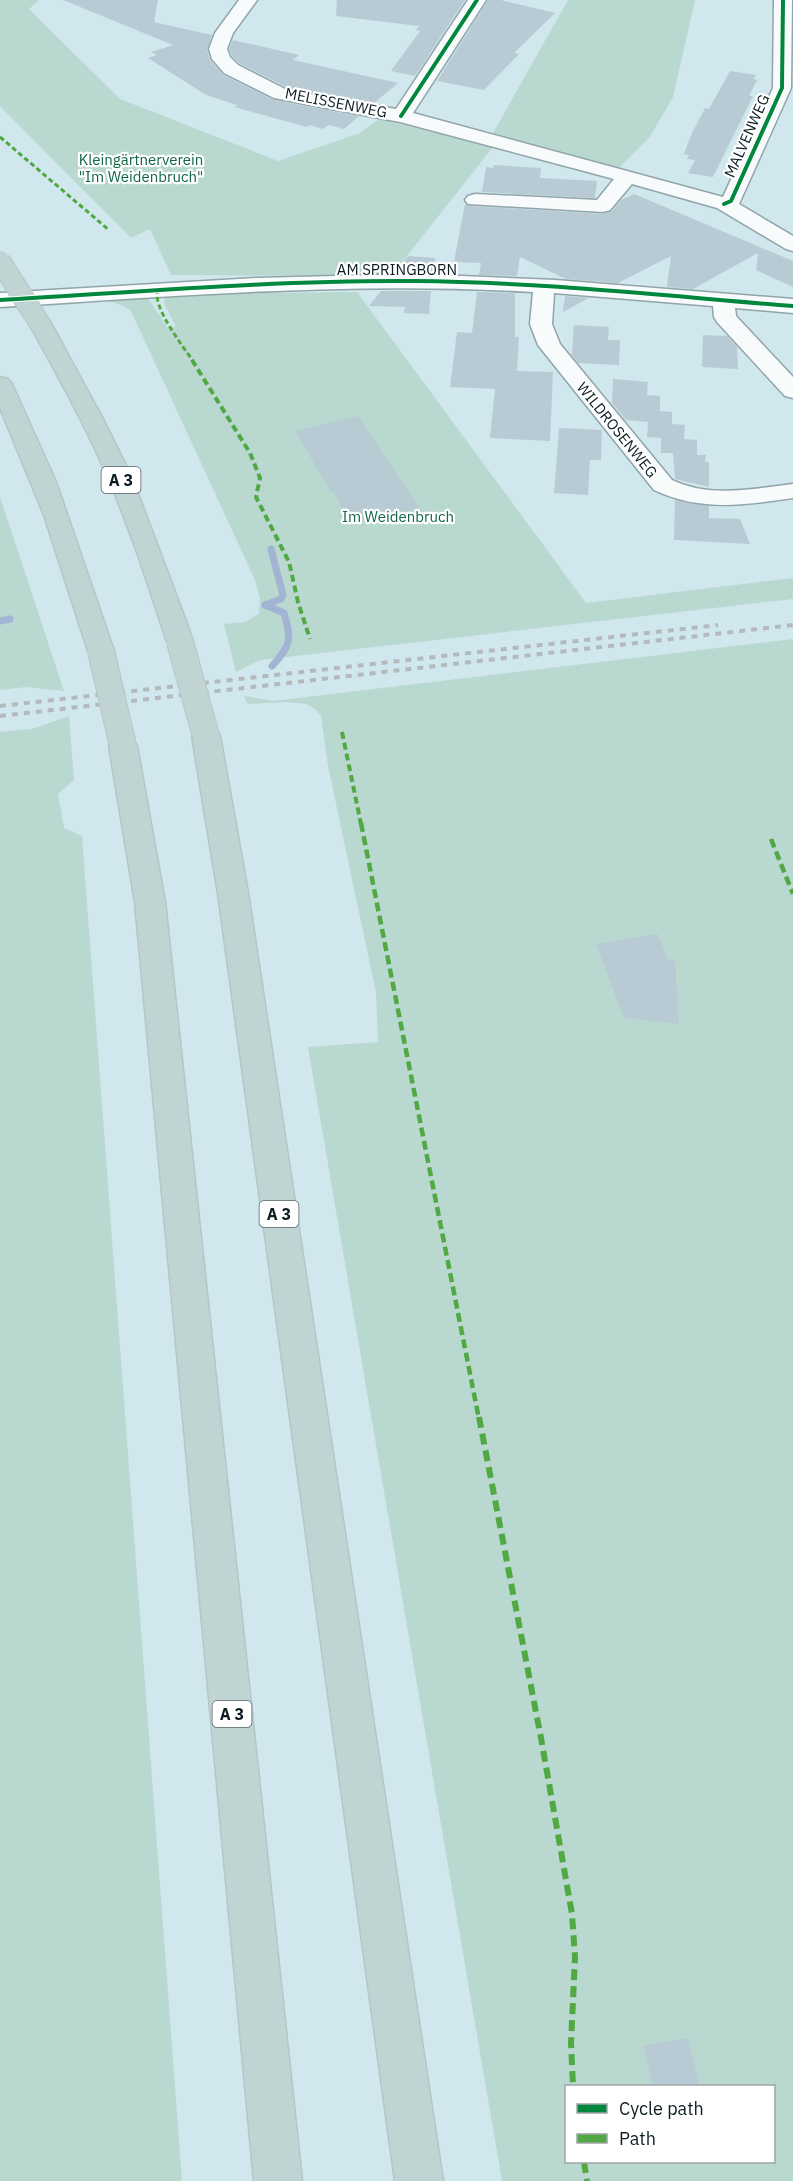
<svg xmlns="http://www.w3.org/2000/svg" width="793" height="2181" viewBox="0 0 793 2181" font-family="'IBM Plex Sans',sans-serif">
	<rect width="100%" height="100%" fill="#cfe7ed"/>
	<path fill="#b9d8cf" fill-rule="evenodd" d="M0 0H39L29 9 120 99 278 161 360 133 379 119 493 147 391 276 171 275 150 229 131 238 0 106Z
		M568 0H695L673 97 649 138 619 168 492 135Z
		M277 288 283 293 357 292 586 603 793 578V599L260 660 236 672 224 624 245 622 259 614 260 598 255 580 131 311C113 297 93 301 72 302L146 295 168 328 176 326 165 306 164 299 175 293Z
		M0 497 64 691 26 687 0 690Z
		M793 639V2181H502L308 1047 378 1042 376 992 328 766 321 716 315 709 306 704 286 702 248 704 244 696 273 701ZM566 2086H774V2162H566Z
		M69 716 74 780 58 794 64 828 82 836 182 2181H0V732L32 729Z"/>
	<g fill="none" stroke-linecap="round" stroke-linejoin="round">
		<path stroke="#a2b3d4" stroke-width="7" d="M265 605 284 613C292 640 291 645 272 666
			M265 605 281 599 283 595 271 549
			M0 621 10 619"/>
	</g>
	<path fill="#b8cbd5" d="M63 0H158L154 22 212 35 207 50 210 60 223 75 274 100 359 116 344 129 329 125 323 129 310 125 307 127 234 107 237 105 206 95 148 58 157 55 151 52 173 45Z
		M337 0H465L415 76 391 71 420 31 416 30 419 26 336 16Z
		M488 0H501L555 13 514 53 519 54 484 90 437 81Z
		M233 40 299 55 293 60 398 83 374 103 288 88 239 63 232 56 229 49Z
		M730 71 756 75 753 79 757 80 749 96H753L713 177 688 173 695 160 687 159 689 155 684 154 692 133 705 108 709 109Z
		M494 165 541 168 540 178 597 181 595 198 482 192 486 167 493 168Z
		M634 194 793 261V287L756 270 758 253 693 289 667 287 671 256 618 283 566 279 520 257 517 276 479 275 481 263 454 262 465 204 468 206 603 214 612 211 621 200Z
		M408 256 435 258 433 273 395 272Z
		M381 291H431L429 314 404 313 405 307 369 306Z
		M477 292 515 293V337H519L517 371 553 372 550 441 490 438 495 389 450 387 457 332 472 333Z
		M565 296 589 298 563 312Z
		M574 325 609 327 608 340H620L619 365 578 363 572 355Z
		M703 335 727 336 737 347 738 369 702 367Z
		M613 379 648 382 647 395 660 396V411L672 412V424L685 425 684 439 697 440V455H706L705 462H709V487L675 479 673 453H661V438L647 437 648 422 626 420 612 403Z
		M358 416 400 479 420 508 357 523 356 521 349 522 334 492H331L295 431Z
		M559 428 602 430 601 460H590L588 495 554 493Z
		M675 500 709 506V518L740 519 750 544 674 540Z
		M658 934 668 960H675L679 1024 624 1018 596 944Z
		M688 2038 700 2086H653L643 2046Z"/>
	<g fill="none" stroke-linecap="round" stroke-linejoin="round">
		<g stroke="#91a4a9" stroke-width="3">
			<path id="minor" d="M239 0H257L233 33 227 49 230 57 238 65 287 90 396 109 468 0H486L413 113 723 197 773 88 774 0H792L791 88 739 204 793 236V251L786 249 717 208 632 184 610 210 603 212 468 204 465 200 468 196 475 194 597 200 614 179 400 122 274 98 224 73 212 59 209 49 215 33Z
				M413 274 555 280 793 299V313L735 308 736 316 793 377V398L785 396 717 322 714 317 713 306 554 293 552 324 560 344 672 480C710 498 752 489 793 484V498C745 505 700 512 654 490L538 345 530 324 533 292C355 281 178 296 0 307V293L258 278Z"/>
		</g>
		<g stroke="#b8c5c8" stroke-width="3">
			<path id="motorway" d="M42 320 50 322 53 327 104 421 132 478 186 621 193 642 189 648 180 650 171 648 167 642C149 587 131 531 108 478 86 426 58 376 31 327L34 322Z
				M0 377 8 379 12 384 56 482 114 651 110 657 101 659 92 657 88 651 44 515 0 408Z
				M206 727 216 730 220 736 248 893 443 2181H395L218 893 192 736 196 730Z
				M123 737 133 739 137 746 165 902 302 2181H254L135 902 109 746 113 739Z"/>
		</g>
		<use href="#minor" fill="#f8fbfc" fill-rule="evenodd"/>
		<use href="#motorway" fill="#c1d4d4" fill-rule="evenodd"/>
		<path stroke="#b4babc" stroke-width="4" stroke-dasharray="6 6" stroke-linecap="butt" d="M0 706 718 625
			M0 716 793 625"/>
		<g stroke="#b8c5c8" stroke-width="22" stroke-linecap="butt">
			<path id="motorway-bridge-far1" d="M0 261 42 327"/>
		</g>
		<g stroke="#b8c5c8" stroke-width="28" stroke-linecap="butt">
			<path id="motorway-bridge" d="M180 642 206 736
				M101 651 123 746"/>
		</g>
		<use href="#motorway-bridge-far1" stroke="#c1d4d4" stroke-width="20"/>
		<use href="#motorway-bridge" stroke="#c1d4d4" stroke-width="26"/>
		<path stroke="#50a943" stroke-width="3" stroke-dasharray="5 3" stroke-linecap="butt" d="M0 137 109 230
			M158 289C151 306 183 346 193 361"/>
		<path stroke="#50a943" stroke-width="4" stroke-dasharray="7 4" stroke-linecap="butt" d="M192 360 250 453 260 478 256 497 289 562 298 602 310 639
			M342 732 361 824"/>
		<path stroke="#50a943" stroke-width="4.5" stroke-dasharray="9 4.5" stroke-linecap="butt" d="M361 823 479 1419
			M771 839 793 894"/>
		<path stroke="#50a943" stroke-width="6" stroke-dasharray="11 6" stroke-linecap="butt" d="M479 1417 541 1738 572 1914 575 1957 571 2043 573 2086
			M584 2162 587 2181"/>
		<g stroke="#fff" stroke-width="6">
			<path id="cycleway" d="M401 116 477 0
				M724 204 731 201 782 88 783 0
				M0 300C137 292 275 280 413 281 540 282 666 296 793 306"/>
		</g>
		<use href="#cycleway" stroke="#00873e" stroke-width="4"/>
	</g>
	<g text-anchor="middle" stroke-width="4.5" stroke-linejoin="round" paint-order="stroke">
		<g font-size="15" fill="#0c1d22" stroke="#fff">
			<text transform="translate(336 103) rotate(11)" y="5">MELISSENWEG</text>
			<text transform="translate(747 136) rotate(-66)" y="5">MALVENWEG</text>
			<text x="397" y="275">AM SPRINGBORN</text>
			<text transform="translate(617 430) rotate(51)" y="5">WILDROSENWEG</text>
		</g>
		<g font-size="15" fill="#106743" stroke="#fff">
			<text x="141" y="165">Kleingärtnerverein<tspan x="141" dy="17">"Im Weidenbruch"</tspan></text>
			<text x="398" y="522">Im Weidenbruch</text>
		</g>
		<g fill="#fff" stroke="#556164" stroke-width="1.5">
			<rect x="101.5" y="467" width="39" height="26" rx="4.5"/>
			<rect x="259.5" y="1201" width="39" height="26" rx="4.5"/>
			<rect x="212.5" y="1701" width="39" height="26" rx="4.5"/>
		</g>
		<g font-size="16" font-weight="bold" fill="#0c1d22">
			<text x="121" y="486">A 3</text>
			<text x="279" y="1220">A 3</text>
			<text x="232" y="1720">A 3</text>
		</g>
	</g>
	<rect x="565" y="2085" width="210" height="78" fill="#ffffff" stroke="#9ea5a7" stroke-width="1.5"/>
	<rect x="577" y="2104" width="30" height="9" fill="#00873e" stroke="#9ea5a7" stroke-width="1.5"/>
	<text x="619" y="2115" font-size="18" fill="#0c1d22">Cycle path</text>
	<rect x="577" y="2134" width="30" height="9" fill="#50a943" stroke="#9ea5a7" stroke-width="1.5"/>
	<text x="619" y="2145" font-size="18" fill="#0c1d22">Path</text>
</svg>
